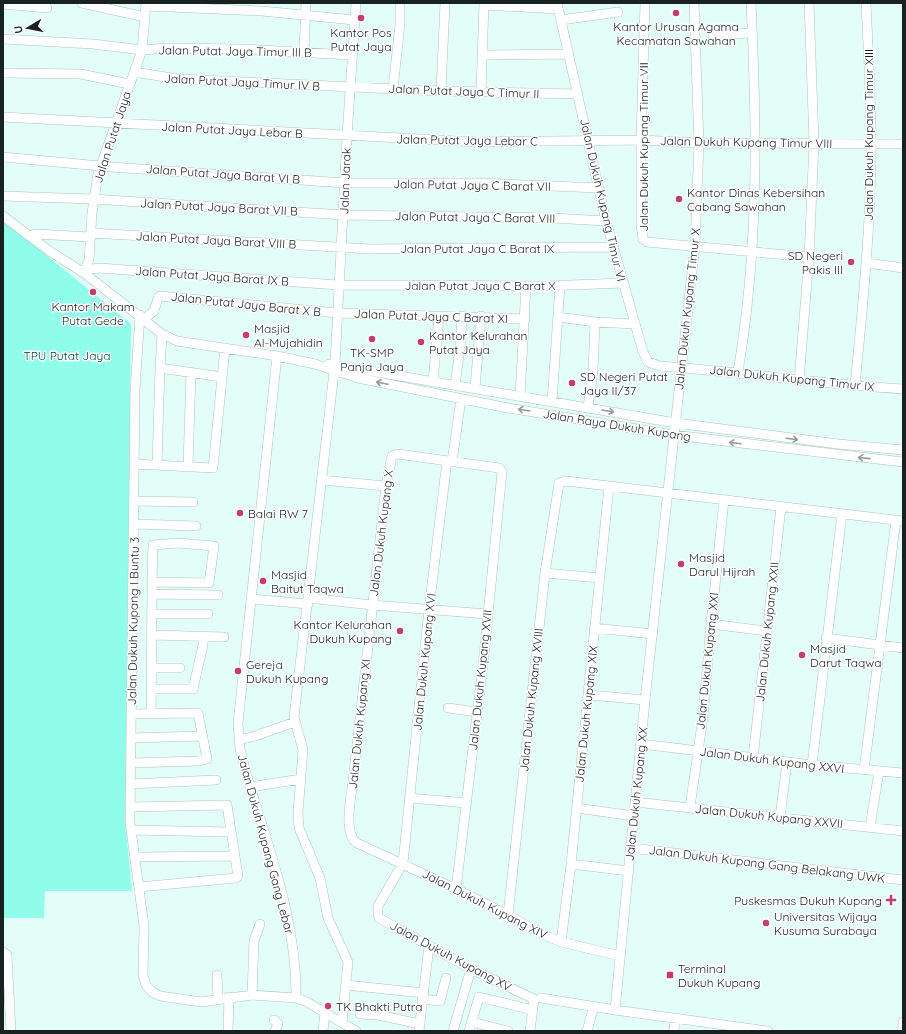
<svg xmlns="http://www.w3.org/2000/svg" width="906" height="1034" font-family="Quicksand,sans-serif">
<rect width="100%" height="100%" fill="#e3fef8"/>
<path fill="#90fdea" d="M3 220 131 324 125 819 132 891H45L44 918H3Z"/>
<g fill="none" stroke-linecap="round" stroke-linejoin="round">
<g stroke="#abc5bf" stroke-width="10">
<path id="minor" d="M82 3 145 17
M557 3 606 221 643 352 648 362 660 366C741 372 822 384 903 389
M645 3 641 140V225L643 239 647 242 809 257
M694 3 699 143 695 245 645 700 615 1010 768 1031
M3 4 47 8
M484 5 558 9
M146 6 262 11 354 20
M561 20 618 12
M713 35 752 33
M3 39 93 44 142 50 167 48 241 49 352 55
M304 53 306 3
M483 55 569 54
M134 72 178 79 441 91 578 94
M3 73 81 74 129 84
M393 89 400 24V3
M441 91 445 3
M481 92 484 3
M3 117 477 142 641 140 699 143 903 144
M3 157 111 167 345 183H478L599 188
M3 196 93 199 344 215 552 218 606 221
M3 216 48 250 84 273 162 334 177 341 277 356 315 364 358 378 508 408 674 435 903 462
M91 233 370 249 613 247
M30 236 35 234 91 237
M867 263 903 268
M85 270 99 268 338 285 545 286 623 283
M84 273 89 260 92 213 98 174 142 50 146 3
M140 315 135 389 130 822 144 926 143 975 146 985 152 992 160 996 201 1002 252 995 296 998 307 1002 356 1031
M558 317 595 322 635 324
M144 319 154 311 158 298 160 296 337 313 525 319
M277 356 238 723 240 749 246 773C268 847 297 920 296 998
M329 364 676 423 838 444 903 450
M160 368 222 377
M738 372C759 248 757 128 751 3
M433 381 439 316
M799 381 809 257 814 143 809 3
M455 385 460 348 462 316
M855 386C861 322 868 259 870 195 873 131 869 67 866 3
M475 388 481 316
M520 396 526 286
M552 402 560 285
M588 407 593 370 595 322
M447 461 429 609 403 863 378 906V915L379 918 471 969 534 999 530 1031
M452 462 461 399
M134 464 213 468 225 348
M157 465 160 368 162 334
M188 466 191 373
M321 480 386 486
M135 501 193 502
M135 524 196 526
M545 573 600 578
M152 594 218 595
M309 598 372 605 487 614
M251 599 308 604
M152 614H208
M711 624 766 631
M594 628 653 634
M152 635 224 637
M826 638 903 648
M152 668H180
M151 689H193L203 645V636
M589 695 645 700
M448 708 477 712
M151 714C152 658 151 601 153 545L178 543 214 546 209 583 153 582
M131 738 202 736
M239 740 255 736 295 722
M642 744 812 765 903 773
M753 758 781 507
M131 763 198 761 207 759 198 713 131 714
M812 765 842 514
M864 770 896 520
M130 784 216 780
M250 787 301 779
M409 798 467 803
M635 802 903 831
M130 807 227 805 238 876 236 878 139 887
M690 807 703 717 711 624 724 500
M577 808 634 816
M780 817 787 762
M870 827 879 771
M131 830 230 832
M631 848 903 880
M135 857 235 856
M571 864 629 871
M456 889 484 656 502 472 499 468 398 454 392 456 386 486 353 781C351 797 343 834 357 843L456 889 508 915 538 932 561 942 620 956
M508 915 545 573 559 483 566 481 609 486 903 521
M561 942 571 864 609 486
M3 952 7 955 11 1031
M217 975 218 999
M346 985 423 993
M252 995 254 941 260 924
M541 998 615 1010
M422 999 440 1001 446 978
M360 1014 378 1015 420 1024
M274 1020 278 1024 275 1031
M342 1022 348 962 328 918 320 878 299 828 298 813 303 750 294 717 335 364 347 136 356 3
M472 1022 508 1031
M228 1031 229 997
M323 1031 325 1012
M419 1031 429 946
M453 1031 471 969
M469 1031 479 997 533 1010
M587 1031 594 1006
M674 1031 675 1018
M902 1031 903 1022"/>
</g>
<use href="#minor" stroke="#fff" stroke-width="9"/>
</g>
<defs><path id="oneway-shaft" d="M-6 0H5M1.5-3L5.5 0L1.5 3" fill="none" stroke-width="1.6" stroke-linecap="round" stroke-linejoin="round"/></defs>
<g stroke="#979c9b">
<use href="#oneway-shaft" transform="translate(382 383) rotate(-168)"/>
<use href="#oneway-shaft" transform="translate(524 410) rotate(-171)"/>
<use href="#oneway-shaft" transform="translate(608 411) rotate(10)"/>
<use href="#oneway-shaft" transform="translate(792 439) rotate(7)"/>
<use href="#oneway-shaft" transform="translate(735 443) rotate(-173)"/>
<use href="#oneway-shaft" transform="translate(864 458) rotate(-174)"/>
</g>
<g fill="#c73b6d" stroke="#fff" stroke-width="1.5">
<circle cx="676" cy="13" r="4"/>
<circle cx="361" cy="18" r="4"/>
<circle cx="679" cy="199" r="4"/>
<circle cx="851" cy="262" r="4"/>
<circle cx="93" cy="292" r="4"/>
<circle cx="246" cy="335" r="4"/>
<circle cx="372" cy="339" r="4"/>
<circle cx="421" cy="342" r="4"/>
<circle cx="572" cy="383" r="4"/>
<circle cx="240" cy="513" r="4"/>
<circle cx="681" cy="564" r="4"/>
<circle cx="263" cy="581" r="4"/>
<circle cx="400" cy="631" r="4"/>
<circle cx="802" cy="655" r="4"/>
<circle cx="238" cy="671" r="4"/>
<path d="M889 894h4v4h4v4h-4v4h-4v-4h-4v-4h4z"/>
<circle cx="766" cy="923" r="4"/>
<rect x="666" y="971" width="8" height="8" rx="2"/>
<circle cx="328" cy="1006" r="4"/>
</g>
<g text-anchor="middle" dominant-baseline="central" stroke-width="3" stroke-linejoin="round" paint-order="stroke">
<g font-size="12" fill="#182220" stroke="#fff" text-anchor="start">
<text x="676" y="26" text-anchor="middle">Kantor Urusan Agama<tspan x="676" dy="14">Kecamatan Sawahan</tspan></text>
<text x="361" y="32" text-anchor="middle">Kantor Pos<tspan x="361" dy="14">Putat Jaya</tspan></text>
<text x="687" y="192">Kantor Dinas Kebersihan<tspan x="687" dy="14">Cabang Sawahan</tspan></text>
<text x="843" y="255" text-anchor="end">SD Negeri<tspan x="843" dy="14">Pakis III</tspan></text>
<text x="93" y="306" text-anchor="middle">Kantor Makam<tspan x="93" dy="14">Putat Gede</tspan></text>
<text x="254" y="328">Masjid<tspan x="254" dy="14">Al-Mujahidin</tspan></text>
<text x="429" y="335">Kantor Kelurahan<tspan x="429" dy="14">Putat Jaya</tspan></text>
<text x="372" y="352" text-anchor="middle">TK-SMP<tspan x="372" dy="14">Panja Jaya</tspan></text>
<text x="580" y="376">SD Negeri Putat<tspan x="580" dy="14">Jaya II/37</tspan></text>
<text x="248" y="513">Balai RW 7</text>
<text x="689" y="557">Masjid<tspan x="689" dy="14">Darul Hijrah</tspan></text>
<text x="271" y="574">Masjid<tspan x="271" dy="14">Baitut Taqwa</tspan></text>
<text x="392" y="624" text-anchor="end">Kantor Kelurahan<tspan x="392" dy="14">Dukuh Kupang</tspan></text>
<text x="810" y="648">Masjid<tspan x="810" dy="14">Darut Taqwa</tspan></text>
<text x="246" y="664">Gereja<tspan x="246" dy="14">Dukuh Kupang</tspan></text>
<text x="882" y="900" text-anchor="end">Puskesmas Dukuh Kupang</text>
<text x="774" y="916">Universitas Wijaya<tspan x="774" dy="14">Kusuma Surabaya</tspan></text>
<text x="678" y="968">Terminal<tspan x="678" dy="14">Dukuh Kupang</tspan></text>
<text x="336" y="1006">TK Bhakti Putra</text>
</g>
<g font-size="12" fill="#182220" stroke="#fff">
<text transform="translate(235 51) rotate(1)">Jalan Putat Jaya Timur III B</text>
<text transform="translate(242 82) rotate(3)">Jalan Putat Jaya Timur IV B</text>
<text transform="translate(464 91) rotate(2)">Jalan Putat Jaya C Timur II</text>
<text transform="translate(232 130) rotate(3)">Jalan Putat Jaya Lebar B</text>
<text transform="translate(868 135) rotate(-90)">Jalan Dukuh Kupang Timur XIII</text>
<text transform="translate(112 137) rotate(-72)">Jalan Putat Jaya</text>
<text transform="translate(467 140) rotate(1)">Jalan Putat Jaya Lebar C</text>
<text transform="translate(746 142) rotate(1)">Jalan Dukuh Kupang Timur VIII</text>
<text transform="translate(643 147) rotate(-90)">Jalan Dukuh Kupang Timur VII</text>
<text transform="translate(223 174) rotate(4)">Jalan Putat Jaya Barat VI B</text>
<text transform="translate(345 181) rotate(-88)">Jalan Jarak</text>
<text transform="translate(472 185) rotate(1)">Jalan Putat Jaya C Barat VII</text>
<text transform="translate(603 200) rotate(77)">Jalan Dukuh Kupang Timur VI</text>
<text transform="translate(219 207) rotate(3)">Jalan Putat Jaya Barat VII B</text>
<text transform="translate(475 217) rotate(1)">Jalan Putat Jaya C Barat VIII</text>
<text transform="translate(216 240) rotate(3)">Jalan Putat Jaya Barat VIII B</text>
<text x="477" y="248">Jalan Putat Jaya C Barat IX</text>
<text transform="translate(212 276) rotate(4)">Jalan Putat Jaya Barat IX B</text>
<text x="480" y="285">Jalan Putat Jaya C Barat X</text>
<text transform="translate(246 304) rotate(6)">Jalan Putat Jaya Barat X B</text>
<text transform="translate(687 309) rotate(-84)">Jalan Dukuh Kupang Timur X</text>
<text transform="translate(431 316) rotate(2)">Jalan Putat Jaya C Barat XI</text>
<text transform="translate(792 378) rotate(6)">Jalan Dukuh Kupang Timur IX</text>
<text transform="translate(617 425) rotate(9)">Jalan Raya Dukuh Kupang</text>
<text transform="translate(381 533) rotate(-83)">Jalan Dukuh Kupang X</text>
<text transform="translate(133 621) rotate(-89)">Jalan Dukuh Kupang I Buntu 3</text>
<text transform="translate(767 632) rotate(-84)">Jalan Dukuh Kupang XXII</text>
<text transform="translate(707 661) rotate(-84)">Jalan Dukuh Kupang XXI</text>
<text transform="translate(424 662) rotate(-84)">Jalan Dukuh Kupang XVI</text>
<text transform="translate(480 680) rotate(-84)">Jalan Dukuh Kupang XVII</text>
<text transform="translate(531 700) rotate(-84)">Jalan Dukuh Kupang XVIII</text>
<text transform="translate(586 714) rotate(-84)">Jalan Dukuh Kupang XIX</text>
<text transform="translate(359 724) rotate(-84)">Jalan Dukuh Kupang XI</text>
<text transform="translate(772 760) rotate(7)">Jalan Dukuh Kupang XXVI</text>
<text transform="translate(636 794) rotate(-84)">Jalan Dukuh Kupang XX</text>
<text transform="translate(769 816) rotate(6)">Jalan Dukuh Kupang XXVII</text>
<text transform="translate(266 844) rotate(75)">Jalan Dukuh Kupang Gang Lebar</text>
<text transform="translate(767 864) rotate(7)">Jalan Dukuh Kupang Gang Belakang UWK</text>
<text transform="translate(485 904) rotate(27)">Jalan Dukuh Kupang XIV</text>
<text transform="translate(451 956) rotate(28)">Jalan Dukuh Kupang XV</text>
</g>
<g font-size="12" fill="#044139" stroke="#fff">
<text x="67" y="355">TPU Putat Jaya</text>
</g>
</g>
<rect width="906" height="1034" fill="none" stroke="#182220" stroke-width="8"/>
<g transform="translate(28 28) rotate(260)" stroke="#ffffff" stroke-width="3" paint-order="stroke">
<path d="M0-3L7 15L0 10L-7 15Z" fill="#182220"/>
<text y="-6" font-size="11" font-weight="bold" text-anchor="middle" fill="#182220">U</text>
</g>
</svg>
